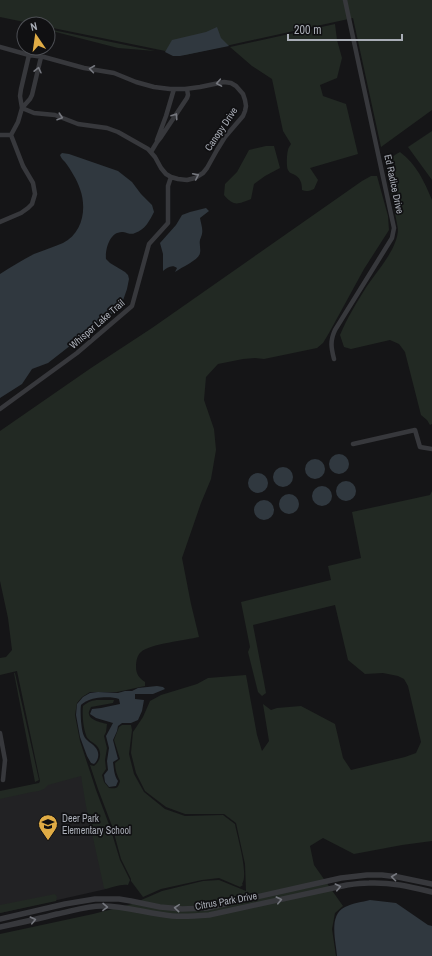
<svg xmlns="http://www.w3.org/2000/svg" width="432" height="956" font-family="'Archivo Narrow',sans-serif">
<rect width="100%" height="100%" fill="#151517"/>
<path fill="#222224" d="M81 774 106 889 0 913V792Z"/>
<path fill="#222923" d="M0 0H432V110L381 147 353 18 185 55 48 27V24H34L0 17Z
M335 24 337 40 342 58 337 78 320 85 323 96 346 104 358 154 310 168 318 180 314 189C310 191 306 192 302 190 302 182 300 177 293 174 290 173 289 172 288 170 286 167 287 153 288 150 288 148 290 146 291 144L283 131 272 79 252 66 230 47Z
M48 29 155 51 118 48 48 30Z
M432 131V180L408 147Z
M266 146H274L280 168 265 176 254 184 251 199C238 204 234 207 224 195L225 184 237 172 249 150Z
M400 152C417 165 424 181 432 200V424L430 425 427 420 421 415 405 352 399 344 390 340 351 349 344 347 340 335C347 318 357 302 367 286 378 270 398 248 398 229L386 166C388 160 394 155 400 152Z
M371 176H377L388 216 389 230 364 269 329 333 323 343 317 348 264 359 255 358 243 359 218 364 206 377 204 400 214 429 216 450 211 479 201 503 182 558 191 604 199 637C187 640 149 644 141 652 137 655 136 662 136 667 136 674 139 678 145 682V686L117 692H90L82 697 77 703 75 715 80 741 96 790 110 827 120 860 130 880 128 885C120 884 114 887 106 889L104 888 86 806 81 776 48 785 44 789 39 791 32 792 0 799V791L39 783 40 781 17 671 0 675V658L6 657 12 650 8 618 0 581V431L91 368 152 328 362 181Z
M432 491V841L402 845 354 854 323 838 310 846 314 865 343 906 335 913 332 929 336 956H0V934L93 914 132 904 162 891 203 881 219 880 246 891 245 864 236 823 224 814H185L166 807 145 791 136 773 131 753 133 732 143 717 150 701 161 695 197 684 208 678 246 675 257 735 262 751 269 741 263 704 271 710 277 708 301 706 335 724 343 758 351 770 405 757 416 753 421 742 408 686 404 679 398 676 383 673 365 674 348 660 335 605 253 625 264 682 266 693 262 696 258 692 248 652 250 647 241 602 331 580 328 566 361 558 352 512 430 495Z
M14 673H15L39 780 35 782Z
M99 700H114L113 703 91 707C91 708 88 712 89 714 89 720 103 723 107 724L106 732 104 736 107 748 105 760 106 769 102 775 104 782 109 788C117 789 118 788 120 781 117 775 115 770 115 763L120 759 114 740 119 727 122 725H131L132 730 129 754 134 774 144 792 165 809 185 816 223 815 235 824C237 836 249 874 242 884L243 885 240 887 219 878 202 880 161 889 143 897 131 881V879L121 859 112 826 98 789 90 765 94 766C101 761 102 752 97 746 93 742 87 740 86 735 83 727 82 713 83 706 88 702 92 700 99 700Z
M55 894 57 897 56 901 0 913V905Z"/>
<path fill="#30383f" d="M217 27 221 38 229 46 180 56H173L165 52 172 40 206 32Z
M62 153 69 154 118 171 132 182 141 194 152 205 154 212C150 220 145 230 135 233 131 235 128 233 123 232 110 231 105 249 106 259L110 263 125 272 128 275 129 279 127 289 120 309 107 317 48 363 32 369 22 384 0 398V274C11 267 22 260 34 254 44 250 54 247 63 243 83 233 87 208 80 189 77 180 71 170 65 162 63 160 61 158 60 155Z
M206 208 209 211 200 218C201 224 204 231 201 237 201 238 200 239 200 240 199 244 201 249 200 253 199 260 182 267 175 272L177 268C172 264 167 268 163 271V254L160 243 176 225 182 215 190 212Z
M329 464a10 10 0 1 1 20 0a10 10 0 1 1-20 0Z
M305 469a10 10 0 1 1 20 0a10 10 0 1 1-20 0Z
M273 477a10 10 0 1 1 20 0a10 10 0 1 1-20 0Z
M248 483a10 10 0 1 1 20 0a10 10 0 1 1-20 0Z
M336 491a10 10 0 1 1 20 0a10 10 0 1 1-20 0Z
M312 496a10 10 0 1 1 20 0a10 10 0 1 1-20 0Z
M279 504a10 10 0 1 1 20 0a10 10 0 1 1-20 0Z
M254 510a10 10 0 1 1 20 0a10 10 0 1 1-20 0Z
M157 686 163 687 165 689 153 694H135V699L144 700 142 711 138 720 131 723H122L118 726 117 731 113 740 118 759 113 762C114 769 114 775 118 781L116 786 109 787 105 782 104 775 108 770 107 761 109 748 106 736 113 723 96 718 90 714 92 709 101 708 120 704 119 699C112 696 93 697 87 701 86 701 82 704 81 705 80 711 81 730 84 736 86 741 92 743 95 747 100 752 99 760 94 764L91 763 87 756 80 737 76 715 77 704 83 697 90 693 98 692 118 693 125 691H132L138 688Z
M370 900 396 903 428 925 432 926V956H337C336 941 328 915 345 907 353 903 362 902 370 900Z"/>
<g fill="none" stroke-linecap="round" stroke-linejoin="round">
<path stroke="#37383c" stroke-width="4.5" d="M0 47 29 55 44 57 84 68 114 73 136 82 154 87 170 89H185L200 87 224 82 231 83 236 86 243 94 245 100 246 106 245 111 243 116 225 137 217 150 207 168 203 173 195 178 187 180 178 179 171 177 166 174 161 168 155 157 148 149 118 132 107 128 78 124 55 115 34 113 22 108
M22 108 20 96 21 89 29 55
M0 135H11
M157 140 166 116 174 89
M151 152 157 142 161 137 187 98 188 95 187 89
M0 222 21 213 28 208 32 204 35 194 33 183 23 166 11 135 18 122 22 108 30 99 32 95 41 57
M334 359C331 347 330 341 335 330L392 238 394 228 345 0
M0 409 77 353 132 306 149 244 168 223V186L171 177
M353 444 415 430 420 447 432 449
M0 733 5 760 3 780"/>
<path stroke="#37383c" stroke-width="5.5" d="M0 919 65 904 95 899H119L131 901 160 907 182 909 207 908 341 878 367 875H382L398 877 432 884
M0 927C19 923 38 919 57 914 72 911 87 906 102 906 126 906 149 914 172 916 184 917 197 916 209 915L347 885C354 884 362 883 369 883 391 882 411 887 432 892"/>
</g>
<defs><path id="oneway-chevron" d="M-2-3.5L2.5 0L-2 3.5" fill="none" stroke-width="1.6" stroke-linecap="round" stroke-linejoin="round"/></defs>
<g stroke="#76787f">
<use href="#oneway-chevron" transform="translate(92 69) rotate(-172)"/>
<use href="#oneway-chevron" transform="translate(38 70) rotate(-77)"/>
<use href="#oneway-chevron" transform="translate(219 83) rotate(170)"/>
<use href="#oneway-chevron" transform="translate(175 116) rotate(-56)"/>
<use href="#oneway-chevron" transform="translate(60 117) rotate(18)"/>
<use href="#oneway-chevron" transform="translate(196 176) rotate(-26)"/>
<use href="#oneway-chevron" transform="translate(394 877) rotate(-173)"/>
<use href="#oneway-chevron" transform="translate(338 887) rotate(-13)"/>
<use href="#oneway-chevron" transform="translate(279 900) rotate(-13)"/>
<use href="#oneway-chevron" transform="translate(105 907) rotate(1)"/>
<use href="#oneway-chevron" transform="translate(177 908) rotate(-175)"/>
<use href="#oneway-chevron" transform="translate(33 920) rotate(-13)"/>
</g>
<defs>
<g id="school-pin" transform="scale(1)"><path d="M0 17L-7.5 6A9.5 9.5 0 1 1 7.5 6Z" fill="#e0ac45" stroke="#101012"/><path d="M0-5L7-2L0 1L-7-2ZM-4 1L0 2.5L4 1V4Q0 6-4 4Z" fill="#111"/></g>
</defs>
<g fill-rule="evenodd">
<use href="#school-pin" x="48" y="824"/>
</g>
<g text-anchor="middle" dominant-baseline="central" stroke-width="3.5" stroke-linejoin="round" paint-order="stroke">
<g font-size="10" fill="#a9adb6" stroke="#101012">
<text transform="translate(221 129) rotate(-56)">Canopy Drive</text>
<text transform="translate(394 184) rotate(78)">Ed Radice Drive</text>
<text transform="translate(97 324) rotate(-41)">Whisper Lake Trail</text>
<text transform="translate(226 901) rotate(-10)">Citrus Park Drive</text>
</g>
<g font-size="10" fill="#a9adb6" stroke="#101012" text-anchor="start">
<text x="62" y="818">Deer Park<tspan x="62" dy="12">Elementary School</tspan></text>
</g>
</g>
<g transform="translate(36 36) rotate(347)"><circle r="19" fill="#101012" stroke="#4d4f54"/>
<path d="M0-3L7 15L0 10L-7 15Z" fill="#e0ac45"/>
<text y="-6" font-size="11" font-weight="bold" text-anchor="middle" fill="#a9adb6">N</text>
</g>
<path d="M288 34v6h114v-6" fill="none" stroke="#a9adb6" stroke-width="2"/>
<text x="294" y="34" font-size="12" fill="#a9adb6" stroke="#101012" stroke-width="3" paint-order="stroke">200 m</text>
</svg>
